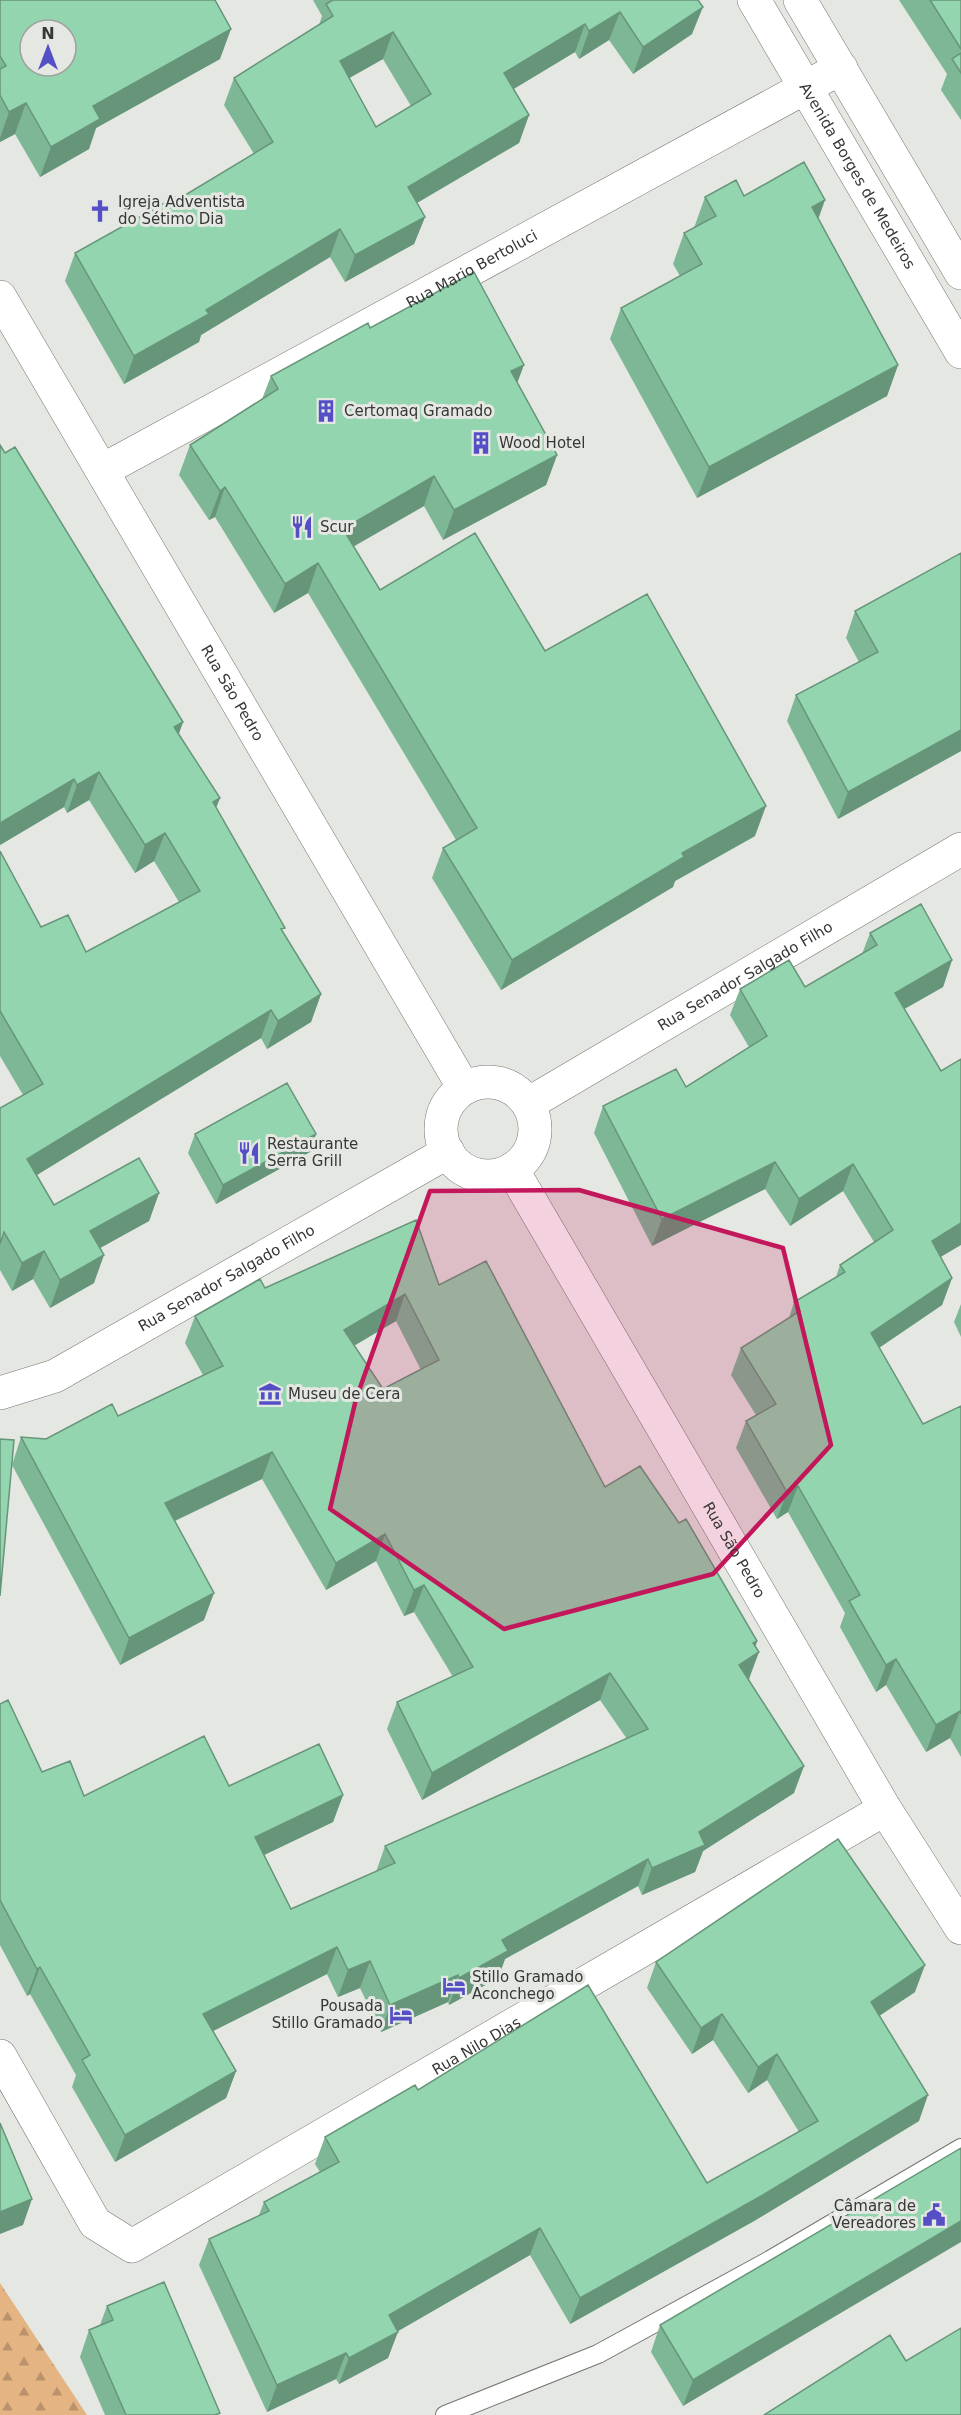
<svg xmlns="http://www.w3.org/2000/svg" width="961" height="2415" font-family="'DejaVu Sans',sans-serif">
<defs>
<pattern id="forest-firs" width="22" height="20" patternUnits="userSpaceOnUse" patternTransform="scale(1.5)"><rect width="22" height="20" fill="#e4b483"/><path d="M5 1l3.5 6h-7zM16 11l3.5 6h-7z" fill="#ba936c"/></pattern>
</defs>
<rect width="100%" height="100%" fill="#e4e7e2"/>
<path fill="url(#forest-firs)" d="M0 2283 87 2415H0Z"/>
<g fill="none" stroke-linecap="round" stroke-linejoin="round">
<g stroke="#757772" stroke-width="20">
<path id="service" d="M445 2415 598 2354 770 2260 961 2148"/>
</g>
<g stroke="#757772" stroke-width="34">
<g id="minor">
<path id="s1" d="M103 470 841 68"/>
<path id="s2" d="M0 2056 95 2223 132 2246 885 1809"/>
</g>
</g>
<g stroke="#757772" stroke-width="34">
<g id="tertiary">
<path id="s3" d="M0 1393 55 1376 448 1152"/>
</g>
</g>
<g stroke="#757772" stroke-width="34">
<g id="secondary">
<path id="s4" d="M754 0 961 352"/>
<path d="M800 0 961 273"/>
<path id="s5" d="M0 297 464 1088"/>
<circle cx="488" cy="1129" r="47"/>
<path id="s6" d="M528 1104 961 849"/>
<path id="s7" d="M512 1169 885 1809 961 1928"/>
</g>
</g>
<use href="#service" stroke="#fff" stroke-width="18"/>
<use href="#minor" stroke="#fff" stroke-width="33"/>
<use href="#tertiary" stroke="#fff" stroke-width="33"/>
<use href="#secondary" stroke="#fff" stroke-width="33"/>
</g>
<path fill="#7eb796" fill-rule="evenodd" d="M0 0 220 59 96 128 89 149 40 177 15 134 0 142Z
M313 0H698L692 34 633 74 609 40 579 59 575 52 513 89 529 115 519 143 417 203 425 217 414 244 345 282 330 257 201 335 199 342 124 384 65 281 75 253 177 200 254 154 224 105 234 78 319 25 322 16ZM383 59 411 106 376 127 349 78Z
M899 0H961V120L941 90 947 74Z
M744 196 818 219 898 365 887 396 697 498 610 339 621 308 680 276 673 264 684 233 694 228 705 197Z
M370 328 517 383 557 455 546 485 443 540 424 506 353 546 380 590 545 651 755 836 675 881 673 887 501 990 432 878 443 848 456 840 308 593 274 613 215 517 209 520 179 475 190 445 262 399 271 376Z
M0 445 183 722 179 733 216 808 283 932 321 994 311 1022 267 1049 261 1038 37 1175 54 1205 159 1193 149 1221 100 1248 94 1283 50 1308 33 1279 12 1291 0 1270V1108L23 1095 0 1056V851L41 927 86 952 179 902 154 861 135 873 89 800 67 813 64 807 0 845Z
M961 553V751L838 819 787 721 796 695 859 662 846 638 855 611Z
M870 933 952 960 943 987 904 1009 940 1257 952 1278 942 1305 879 1348 923 1424 961 1406V1757L950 1738 926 1752 886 1685 876 1692 840 1627 845 1613 788 1512 777 1519 736 1448 746 1421 756 1415 731 1375 741 1348 789 1318 794 1302 836 1277 840 1265 874 1242 843 1191 790 1226 765 1189 652 1246 594 1133 603 1106 686 1087 749 1047 730 1015 740 989 805 987 862 954Z
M195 1134H316L310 1152 216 1204 188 1153Z
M439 1285 605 1487 757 1641 749 1679 794 1793 703 1851 695 1872 642 1895 638 1886 505 1959 498 1978 449 2005 448 2002 381 2032 360 1988 338 1997 327 1974 213 2031 236 2071 226 2098 115 2162 72 2087 76 2075 30 1994 27 1996 0 1945V1704L42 1772 84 1796 229 1786 343 1795 333 1822 264 1855 291 1909 376 1872 385 1846 627 1739 600 1700 422 1800 387 1729 397 1702 453 1677 414 1612 404 1616 376 1561 326 1590 262 1479 175 1521 204 1620 120 1665 12 1465 21 1437 46 1439 118 1416 203 1375 185 1343 195 1316 265 1288ZM396 1321 421 1370 383 1389 354 1346Z
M961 1304V1337L954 1322Z
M656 1962 915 1992 879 2016 919 2121 754 2221 570 2324 530 2255 397 2331 388 2358 339 2384 336 2379 267 2412 199 2265 209 2239 259 2215 264 2202 320 2172 315 2164 325 2137 418 2090 707 2183 799 2132 767 2080 748 2093 713 2040 692 2054 647 1988Z
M961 2148 683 2406 651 2352 660 2325Z
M107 2306 219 2415H105L80 2357 89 2330 100 2325Z"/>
<path fill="#67957a" d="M703 7 692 34 633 74 643 47Z
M620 12 609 40 579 59 589 31Z
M585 24 575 52 494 101 504 73Z
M231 29 220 59 96 128 89 149 40 177 51 147 93 106Z
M393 32 383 59 330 89 340 61Z
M26 103 15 134 0 142V138L9 112Z
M529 115 519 143 398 214 408 187Z
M825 200 814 231 812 207Z
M425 217 414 244 345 282 355 255Z
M340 229 330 257 201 335 199 342 124 384 134 356 206 310Z
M524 365 513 394 511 371Z
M898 365 887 396 697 498 709 467Z
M557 455 546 485 443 540 454 510Z
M434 476 424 506 332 559 343 529Z
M225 487 215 517 209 520 220 491Z
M318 563 308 593 274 613 285 584Z
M183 722 173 750 174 727Z
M961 730V751L838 819 848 792Z
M99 772 89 800 67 813 77 785Z
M74 779 64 807 0 845V823Z
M220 798 209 826 213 802Z
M766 806 755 836 675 881 673 887 501 990 512 960 682 853Z
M165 833 154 861 135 873 145 845Z
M952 960 943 987 885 1020 895 993Z
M321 994 311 1022 267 1049 278 1021Z
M271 1010 261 1038 17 1187 27 1159Z
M316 1134 310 1152 216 1204 223 1185Z
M775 1162 765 1189 652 1246 662 1219Z
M853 1164 843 1191 790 1226 799 1199Z
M159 1193 149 1221 80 1259 90 1231Z
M961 1223V1245L922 1268 932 1241Z
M44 1251 33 1279 12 1291 22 1263Z
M104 1255 94 1283 50 1308 60 1280Z
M952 1278 942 1305 861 1360 871 1333Z
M405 1294 396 1321 334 1357 344 1330Z
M272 1452 262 1479 155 1530 165 1503Z
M798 1486 788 1512 777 1519 787 1492Z
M385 1534 376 1561 326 1590 336 1563Z
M424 1585 414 1612 404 1616 414 1590Z
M214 1593 204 1620 120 1665 129 1638Z
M757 1641 751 1658 759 1652 749 1679 729 1692 739 1665 753 1643Z
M896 1659 886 1685 876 1692 886 1665Z
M610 1673 600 1700 422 1800 432 1773Z
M960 1711 950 1738 926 1752 936 1725Z
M804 1766 794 1793 703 1851 695 1872 642 1895 652 1868 699 1832Z
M343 1795 333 1822 245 1864 255 1837Z
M648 1859 638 1886 505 1959 498 1978 449 2005 459 1978 502 1940Z
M337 1947 327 1974 193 2041 203 2014Z
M370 1961 360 1988 338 1997 348 1970Z
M925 1965 915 1992 861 2028 871 2002Z
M40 1967 30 1994 27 1996 37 1969Z
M458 1975 448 2002 381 2032 390 2005Z
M722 2014 713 2040 692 2054 701 2028Z
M777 2054 767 2080 748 2093 758 2067Z
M236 2071 226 2098 115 2162 125 2135Z
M928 2095 919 2121 754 2221 570 2324 580 2298Z
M32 2199 23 2225 0 2234V2212Z
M961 2221V2242L683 2406 693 2380Z
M540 2228 530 2255 388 2337 398 2332 388 2358 339 2384 349 2358 389 2315Z
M346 2353 336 2379 267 2412 277 2385Z"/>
<path fill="#93d5ae" stroke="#67957a" stroke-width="1.5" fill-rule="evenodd" d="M0 0H215L231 29 93 106 100 119 51 147 26 103 9 112 0 95V69L6 66 0 56ZM30 30H66V66H30Z
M333 0H698L703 7 643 47 620 12 589 31 585 24 504 73 529 115 408 187 425 217 355 255 340 229 206 310 209 314 134 356 75 253 175 197 177 200 273 142 234 78 333 16 326 4ZM393 32 431 94 376 127 340 61Z
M930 0H961V49Z
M961 53V73L952 59Z
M804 162 825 200 812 207 898 365 709 467 621 308 702 264 684 233 716 216 705 197 736 180 744 196Z
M474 272 524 365 511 371 557 455 454 510 434 476 343 529 380 590 475 533 545 651 647 594 766 806 682 853 684 857 512 960 443 848 477 828 318 563 285 584 225 487 220 491 190 445 278 389 271 376 368 323 370 328Z
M0 445 5 453 15 447 183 722 174 727 220 798 213 802 285 928 281 929 321 994 278 1021 271 1010 27 1159 54 1205 139 1158 159 1193 90 1231 104 1255 60 1280 44 1251 22 1263 4 1232 0 1244V1108L43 1084 0 1011V851L41 927 68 915 86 952 200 891 165 833 145 845 99 772 77 785 74 779 0 823Z
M961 553V730L848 792 796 695 878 652 855 611Z
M921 904 952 960 895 993 941 1071 961 1059V1223L932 1241 952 1278 871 1333 923 1424 961 1406V1714L960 1711 936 1725 896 1659 886 1665 849 1601 860 1595 798 1486 787 1492 746 1421 776 1404 741 1348 800 1311 794 1302 845 1272 840 1265 893 1230 853 1164 799 1199 775 1162 662 1219 603 1106 676 1069 686 1087 767 1036 740 989 789 960 805 987 877 945 870 933Z
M287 1083 316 1134 223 1185 195 1134Z
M416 1220 439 1285 486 1261 605 1487 640 1466 679 1523 686 1519 757 1641 753 1643 759 1652 739 1665 804 1766 699 1832 705 1845 652 1868 648 1859 502 1940 508 1951 459 1978 458 1975 390 2005 370 1961 348 1970 337 1947 203 2014 236 2071 125 2135 82 2060 90 2055 40 1967 37 1969 0 1900V1704L8 1700 42 1772 70 1761 84 1796 204 1736 229 1786 319 1744 343 1795 255 1837 291 1909 395 1863 385 1846 648 1729 610 1673 432 1773 397 1702 473 1667 424 1585 414 1590 385 1534 336 1563 272 1452 165 1503 214 1593 129 1638 21 1437 46 1439 112 1404 118 1416 223 1366 195 1316 260 1279 265 1288ZM405 1294 439 1360 383 1389 344 1330Z
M0 1439 14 1440 0 1596Z
M838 1839 925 1965 871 2002 928 2095 763 2195 580 2298 540 2228 389 2315 398 2332 349 2358 346 2353 277 2385 209 2239 269 2211 264 2202 339 2162 325 2137 415 2085 418 2090 588 1985 707 2183 818 2121 777 2054 758 2067 722 2014 701 2028 656 1962Z
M0 2123 32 2199 0 2212Z
M961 2148V2221L693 2380 660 2325Z
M164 2282 220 2413 215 2415H126L89 2330 113 2320 107 2306Z
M961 2328V2415H764L890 2335 906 2361Z"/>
<path fill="#c2185b" fill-opacity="0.2" stroke="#c2185b" stroke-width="4.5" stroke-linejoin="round" d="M579 1190 783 1248 831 1445 713 1574 504 1629 330 1509 356 1399 430 1191Z"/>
<defs>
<g id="church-bare" transform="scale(1.8)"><path d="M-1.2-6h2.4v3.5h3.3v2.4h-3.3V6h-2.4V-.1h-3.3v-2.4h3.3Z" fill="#554fc6" stroke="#e4e7e2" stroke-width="2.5" paint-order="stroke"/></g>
<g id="building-bare" transform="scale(1.8)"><path d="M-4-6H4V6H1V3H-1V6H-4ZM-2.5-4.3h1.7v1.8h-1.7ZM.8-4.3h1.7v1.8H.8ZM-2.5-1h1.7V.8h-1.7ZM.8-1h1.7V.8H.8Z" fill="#554fc6" stroke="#e4e7e2" stroke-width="2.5" paint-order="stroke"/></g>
<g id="restaurant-bare" transform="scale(1.8)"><path d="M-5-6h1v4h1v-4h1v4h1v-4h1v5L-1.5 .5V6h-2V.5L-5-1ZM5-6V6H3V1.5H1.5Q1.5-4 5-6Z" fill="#554fc6" stroke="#e4e7e2" stroke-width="2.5" paint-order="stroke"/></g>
<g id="museum-bare" transform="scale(1.8)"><path d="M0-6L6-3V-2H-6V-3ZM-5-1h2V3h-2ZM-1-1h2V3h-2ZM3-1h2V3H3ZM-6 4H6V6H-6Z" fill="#554fc6" stroke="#e4e7e2" stroke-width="2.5" paint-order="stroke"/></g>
<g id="hotel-bare" transform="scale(1.8)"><path d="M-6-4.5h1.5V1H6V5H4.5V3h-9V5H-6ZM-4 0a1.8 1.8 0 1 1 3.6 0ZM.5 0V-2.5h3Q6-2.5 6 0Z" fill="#554fc6" stroke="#e4e7e2" stroke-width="2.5" paint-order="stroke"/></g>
<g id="civic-bare" transform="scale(1.8)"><path d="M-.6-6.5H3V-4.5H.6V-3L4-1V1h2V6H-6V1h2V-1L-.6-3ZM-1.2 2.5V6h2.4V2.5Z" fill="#554fc6" stroke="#e4e7e2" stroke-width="2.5" paint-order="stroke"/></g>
</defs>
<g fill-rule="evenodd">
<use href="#church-bare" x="100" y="211"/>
<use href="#building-bare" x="326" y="411"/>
<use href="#building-bare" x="481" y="443"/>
<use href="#restaurant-bare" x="302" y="527"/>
<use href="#restaurant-bare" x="249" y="1153"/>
<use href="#museum-bare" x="270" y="1394"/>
<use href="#hotel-bare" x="454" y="1986"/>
<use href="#hotel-bare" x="401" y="2015"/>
<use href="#civic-bare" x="934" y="2215"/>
</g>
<g text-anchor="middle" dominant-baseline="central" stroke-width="6" stroke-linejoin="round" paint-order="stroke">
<g font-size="15" fill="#373836" stroke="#e4e7e2">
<text stroke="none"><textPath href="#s4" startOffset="204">Avenida Borges de Medeiros</textPath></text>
<text stroke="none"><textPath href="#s1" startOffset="420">Rua Mario Bertoluci</textPath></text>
<text stroke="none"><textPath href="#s5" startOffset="459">Rua São Pedro</textPath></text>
<text stroke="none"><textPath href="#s6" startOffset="252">Rua Senador Salgado Filho</textPath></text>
<text stroke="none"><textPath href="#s3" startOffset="255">Rua Senador Salgado Filho</textPath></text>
<text stroke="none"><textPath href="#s7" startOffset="441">Rua São Pedro</textPath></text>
<text stroke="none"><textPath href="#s2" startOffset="634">Rua Nilo Dias</textPath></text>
</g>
<g font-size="15" fill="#373836" stroke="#e4e7e2" text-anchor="start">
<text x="118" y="202">Igreja Adventista<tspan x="118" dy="17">do Sétimo Dia</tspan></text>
<text x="344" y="411">Certomaq Gramado</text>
<text x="499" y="443">Wood Hotel</text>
<text x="320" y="527">Scur</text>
<text x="267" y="1144">Restaurante<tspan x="267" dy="17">Serra Grill</tspan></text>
<text x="288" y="1394">Museu de Cera</text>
<text x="472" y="1977">Stillo Gramado<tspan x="472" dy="17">Aconchego</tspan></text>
<text x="383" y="2006" text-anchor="end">Pousada<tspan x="383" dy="17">Stillo Gramado</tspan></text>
<text x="916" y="2206" text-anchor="end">Câmara de<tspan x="916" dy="17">Vereadores</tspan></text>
</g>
</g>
<g transform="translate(48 48)"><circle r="28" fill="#e4e7e2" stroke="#9fa19d" stroke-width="1.5"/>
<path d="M0-4.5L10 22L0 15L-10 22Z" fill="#554fc6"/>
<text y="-9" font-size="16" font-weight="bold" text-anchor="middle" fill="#373836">N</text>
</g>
</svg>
